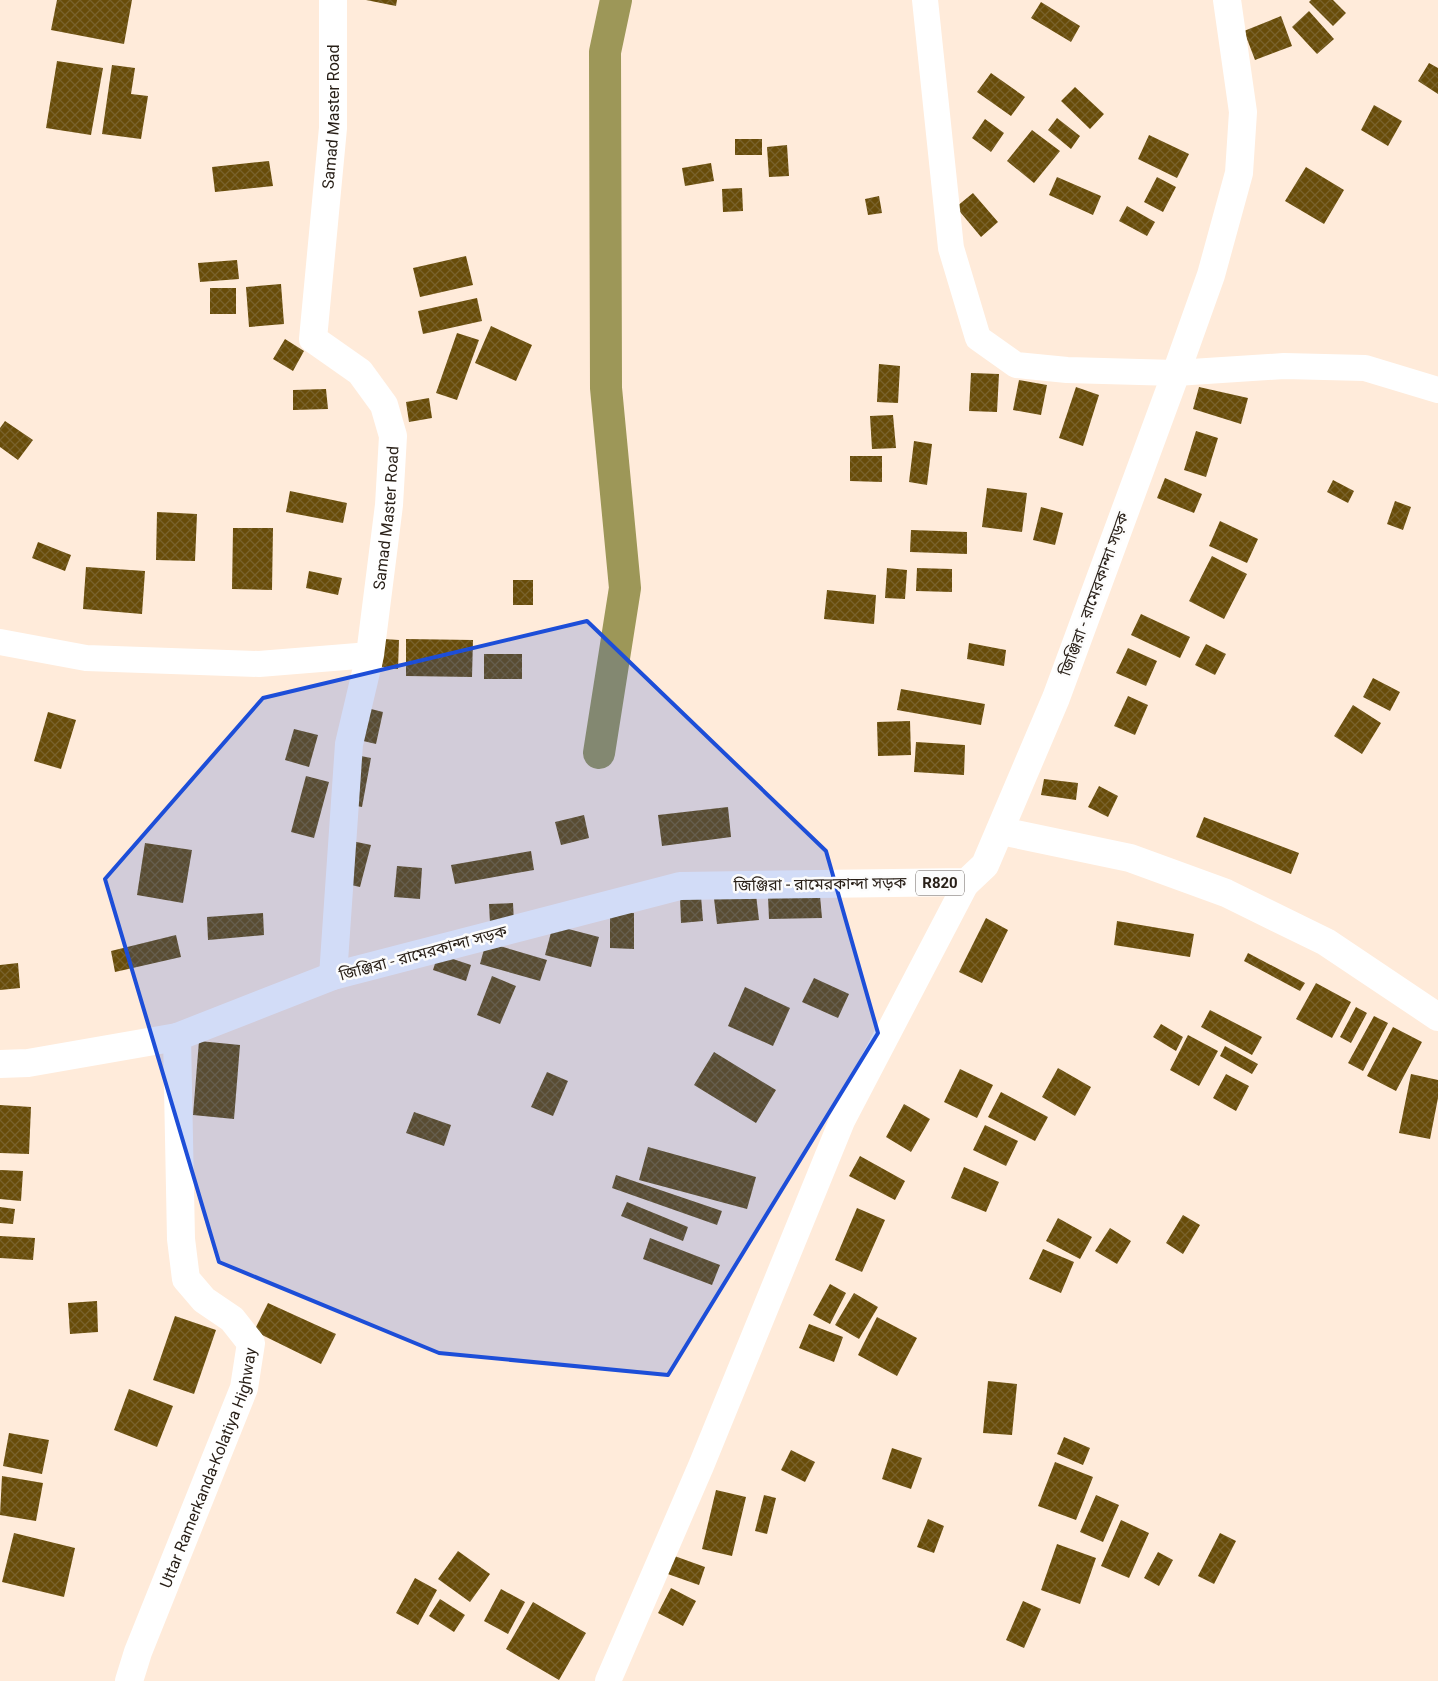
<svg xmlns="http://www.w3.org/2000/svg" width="1438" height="1681" font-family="Roboto,'Noto Sans Bengali',sans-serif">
<defs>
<pattern id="building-cross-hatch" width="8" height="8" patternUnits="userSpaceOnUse" patternTransform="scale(1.25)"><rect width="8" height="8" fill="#684c09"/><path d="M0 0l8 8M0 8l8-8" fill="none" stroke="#79622c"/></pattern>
</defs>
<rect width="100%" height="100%" fill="#ffebda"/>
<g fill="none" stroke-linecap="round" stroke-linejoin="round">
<path stroke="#9d9758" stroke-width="32" d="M599 753 625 588 606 388 605 52 616 0"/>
</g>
<path fill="url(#building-cross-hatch)" d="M57 0H132L124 44 51 30Z
M366 0H397L396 6Z
M1311 0H1333L1346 13 1333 26 1309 2Z
M1041 2 1080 26 1071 42 1031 18Z
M1309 11 1334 39 1317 54 1292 27Z
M1281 16 1292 46 1255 60 1244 31Z
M57 61 103 68 91 135 46 128Z
M1429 63 1438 68V94L1418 81Z
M112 65 135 68 131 94 148 96 141 139 102 134Z
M991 73 1025 97 1011 116 977 92Z
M1075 87 1104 114 1090 129 1061 101Z
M1374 105 1402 121 1388 146 1361 130Z
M1057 118 1080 136 1071 149 1048 130Z
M985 119 1004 133 991 152 972 138Z
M1032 130 1060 151 1034 183 1007 161Z
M1149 135 1189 154 1177 178 1138 159Z
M735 139H762V155H735Z
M787 145 789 176 769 177 767 147Z
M269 161 273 186 215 192 212 167Z
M711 163 714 181 685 186 682 168Z
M1306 167 1344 190 1324 224 1285 201Z
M1057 177 1101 196 1093 215 1049 195Z
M1157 177 1176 187 1163 212 1144 202Z
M742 188 743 211 723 212 722 189Z
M973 193 998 222 981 237 956 207Z
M879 196 882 213 868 215 865 199Z
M1127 206 1155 222 1147 236 1119 221Z
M466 256 473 285 420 297 413 268Z
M237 260 239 279 200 282 198 263Z
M281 284 284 324 249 327 246 287Z
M210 288H236V314H210Z
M477 298 482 321 423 334 418 311Z
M491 326 532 345 516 381 475 363Z
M457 333 479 340 457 400 436 393Z
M285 339 304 351 293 371 273 359Z
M879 364 900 366 898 403 877 402Z
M971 373 999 374 997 412 969 411Z
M1019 380 1047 385 1041 415 1013 410Z
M1076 387 1099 395 1083 446 1059 438Z
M1199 387 1248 398 1241 424 1193 409Z
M326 389 328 409 293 410V390Z
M429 398 432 418 409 422 406 402Z
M893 415 896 448 872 449 870 416Z
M5 421 33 440 18 460 0 447V428Z
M1196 431 1218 438 1206 477 1184 470Z
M914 441 932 444 927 485 909 482Z
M850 456H882V482L850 481Z
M1165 478 1202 494 1194 513 1157 498Z
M1333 480 1354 491 1348 503 1327 492Z
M987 488 1027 493 1022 532 982 527Z
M290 491 347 503 343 523 286 512Z
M1395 501 1411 507 1403 530 1387 524Z
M1041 507 1063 513 1055 545 1033 540Z
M157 512 197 514 195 561 156 560Z
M1220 521 1258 539 1247 563 1209 546Z
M233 528H273L272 590 232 589Z
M911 530 967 532V554L910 552Z
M38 542 71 555 65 571 32 558Z
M1212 556 1247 574 1224 619 1189 601Z
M86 567 145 571 142 614 83 609Z
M887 568 907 570 905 599 885 598Z
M917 568 952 569V592L916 591Z
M309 571 342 578 338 595 306 588Z
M513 580H533V605H513Z
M827 590 876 595 874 624 824 619Z
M1141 614 1190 637 1180 658 1131 635Z
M384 639 399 640 398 669 382 667Z
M406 639 473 640 472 677 406 676Z
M969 643 1006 650 1004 666 967 659Z
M1206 644 1226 654 1215 675 1195 665Z
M1128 648 1157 661 1146 686 1116 673Z
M484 654H522V679H484Z
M1373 678 1400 692 1390 711 1363 697Z
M901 689 985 704 981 725 897 710Z
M1128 696 1148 705 1135 735 1114 726Z
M1353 705 1381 723 1362 754 1334 736Z
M367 708 383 712 376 744 359 740Z
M48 712 76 720 61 769 34 761Z
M910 721 911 755 878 756 877 722Z
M294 729 318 735 309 767 285 760Z
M916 742 965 745 964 775 914 772Z
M356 755 371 758 362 807 346 804Z
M306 776 329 782 314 838 291 832Z
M1044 779 1078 783 1076 800 1041 795Z
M1099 786 1118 796 1108 817 1088 807Z
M728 807 731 837 662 846 658 815Z
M584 815 589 838 561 845 555 822Z
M1204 817 1299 853 1291 874 1196 837Z
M352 841 371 845 360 887 342 883Z
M145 843 192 850 183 903 137 895Z
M531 851 534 870 455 884 451 865Z
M397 866 422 868 420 899 394 897Z
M755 886 759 920 717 924 713 890Z
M701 896 703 921 681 923 680 897Z
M820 896 822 918 769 919 768 897Z
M513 903 514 923H490L489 904Z
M610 912 634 913V949L610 948Z
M263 913 264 935 208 940 207 917Z
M986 918 1008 930 982 983 959 972Z
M1117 921 1194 934 1190 957 1114 945Z
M553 925 599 937 591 967 545 955Z
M176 935 181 957 115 972 111 951Z
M486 942 547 960 540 981 480 964Z
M1248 953 1305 983 1300 991 1244 961Z
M438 954 471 965 466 981 433 970Z
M18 963 20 988 0 990V965Z
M492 976 516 986 500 1024 477 1015Z
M814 978 849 994 838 1018 802 1002Z
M1316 983 1351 1002 1332 1038 1296 1019Z
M745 987 790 1008 773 1046 728 1026Z
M1356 1007 1367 1013 1351 1043 1340 1037Z
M1210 1010 1262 1037 1252 1055 1201 1027Z
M1374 1016 1388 1023 1363 1071 1348 1063Z
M1161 1024 1183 1037 1176 1051 1153 1037Z
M1393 1027 1422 1042 1396 1091 1367 1076Z
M1188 1035 1218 1051 1199 1086 1170 1070Z
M199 1041 240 1045 234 1119 193 1115Z
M1225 1046 1258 1064 1252 1074 1220 1056Z
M714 1052 776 1090 756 1123 694 1085Z
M1058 1068 1091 1087 1075 1116 1042 1097Z
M960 1069 993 1085 977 1118 944 1102Z
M547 1072 568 1081 553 1116 531 1107Z
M1226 1074 1249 1086 1236 1111 1213 1098Z
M1411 1074 1438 1080V1098L1430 1139 1399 1133Z
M1001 1092 1048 1117 1035 1141 988 1117Z
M904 1104 930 1119 911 1152 886 1137Z
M0 1105 31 1107 29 1154 0 1153Z
M414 1112 451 1125 444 1146 406 1133Z
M985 1125 1018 1141 1006 1166 973 1150Z
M648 1147 756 1177 747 1209 639 1180Z
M860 1156 905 1181 895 1200 849 1176Z
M964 1167 999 1182 986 1212 951 1198Z
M0 1170 23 1171 21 1201 0 1199Z
M616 1175 722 1211 717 1225 612 1188Z
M627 1202 688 1227 683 1241 621 1216Z
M0 1207 15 1209 13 1224 0 1223Z
M857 1208 885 1220 862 1272 835 1260Z
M1183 1215 1200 1225 1183 1254 1166 1243Z
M1058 1218 1092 1237 1080 1259 1046 1241Z
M1110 1228 1131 1241 1117 1264 1095 1251Z
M0 1236 35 1238 33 1260 0 1258Z
M650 1238 720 1265 712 1285 643 1259Z
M1043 1249 1074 1262 1061 1293 1029 1279Z
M830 1284 846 1293 830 1324 813 1315Z
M854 1293 878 1307 859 1339 835 1325Z
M97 1301 98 1332 70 1334 68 1303Z
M268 1303 336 1334 321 1364 254 1331Z
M175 1316 216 1330 194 1394 153 1380Z
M877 1317 917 1338 897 1376 858 1355Z
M809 1324 843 1337 834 1362 799 1348Z
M988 1381 1017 1384 1012 1435 983 1433Z
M129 1389 173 1406 157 1447 114 1430Z
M9 1433 49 1440 42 1474 3 1466Z
M1064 1437 1090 1448 1083 1465 1057 1454Z
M892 1448 922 1458 911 1489 882 1479Z
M791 1450 815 1462 805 1482 781 1470Z
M1055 1462 1093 1477 1076 1520 1038 1506Z
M2 1476 43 1483 36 1521 0 1515Z
M716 1490 746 1497 732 1556 702 1549Z
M764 1495 776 1498 767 1534 755 1531Z
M1096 1495 1119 1505 1103 1542 1080 1532Z
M928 1519 944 1526 934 1553 917 1547Z
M1121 1520 1149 1533 1129 1578 1101 1566Z
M14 1533 75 1548 64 1597 2 1582Z
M1220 1533 1236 1541 1214 1584 1198 1576Z
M1057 1544 1096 1558 1080 1604 1041 1590Z
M458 1551 490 1574 470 1602 438 1579Z
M1158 1552 1173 1560 1159 1586 1144 1578Z
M669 1554 705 1567 699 1585 662 1572Z
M415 1578 437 1590 418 1625 396 1613Z
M671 1588 696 1601 683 1626 658 1613Z
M501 1589 525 1602 508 1634 484 1621Z
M440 1599 465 1615 454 1632 429 1616Z
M1023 1601 1041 1609 1024 1648 1006 1640Z
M533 1602 586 1633 559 1680 506 1649Z"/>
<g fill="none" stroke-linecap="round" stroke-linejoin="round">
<path stroke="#fff" stroke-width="26" d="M925 0 951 248 978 338 1016 365 1067 370 1176 373 1284 366 1365 368 1438 390
M0 642 86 658 259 664 370 655
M608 1681 701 1466 842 1121 967 882"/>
<g stroke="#fff" stroke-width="28">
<path d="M1001 831 1130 858 1226 893 1326 942 1438 1017"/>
<path id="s1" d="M333 976 349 744 370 655 389 505 393 436 384 405 360 372 313 339 333 128V0"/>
<path id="s2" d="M129 1681 138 1652 244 1388 251 1343 232 1319 204 1300 186 1279 181 1239 177 1037"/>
</g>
<path stroke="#fff" stroke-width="28" d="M0 1064 28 1063 177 1037 333 976 680 886 967 882 985 865 1056 698 1176 373 1211 275 1239 173 1243 112 1227 0"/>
</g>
<path fill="#1d4ed8" fill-opacity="0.2" stroke="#1d4ed8" stroke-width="4" stroke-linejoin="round" d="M587 621 826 851 878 1033 668 1375 439 1353 219 1262 105 879 263 698Z"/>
<g text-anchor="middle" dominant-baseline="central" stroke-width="5" stroke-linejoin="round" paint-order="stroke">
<rect fill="#fcfcfc" stroke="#68615c" stroke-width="1" x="916" y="870.5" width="48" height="25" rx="4"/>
<g font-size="15" font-weight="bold" fill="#281f17">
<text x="940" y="883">R820</text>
</g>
<g font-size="16" fill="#281f17" stroke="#fcfcfc">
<text stroke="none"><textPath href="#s1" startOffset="898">Samad Master Road</textPath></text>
<text stroke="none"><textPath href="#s1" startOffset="462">Samad Master Road</textPath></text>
<text transform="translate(1094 594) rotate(-70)">জিঞ্জিরা - রামেরকান্দা সড়ক</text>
<text transform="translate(820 884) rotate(-1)">জিঞ্জিরা - রামেরকান্দা সড়ক</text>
<text transform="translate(423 953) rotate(-15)">জিঞ্জিরা - রামেরকান্দা সড়ক</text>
<text stroke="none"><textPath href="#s2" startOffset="228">Uttar Ramerkanda-Kolatiya Highway</textPath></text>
</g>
</g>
</svg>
